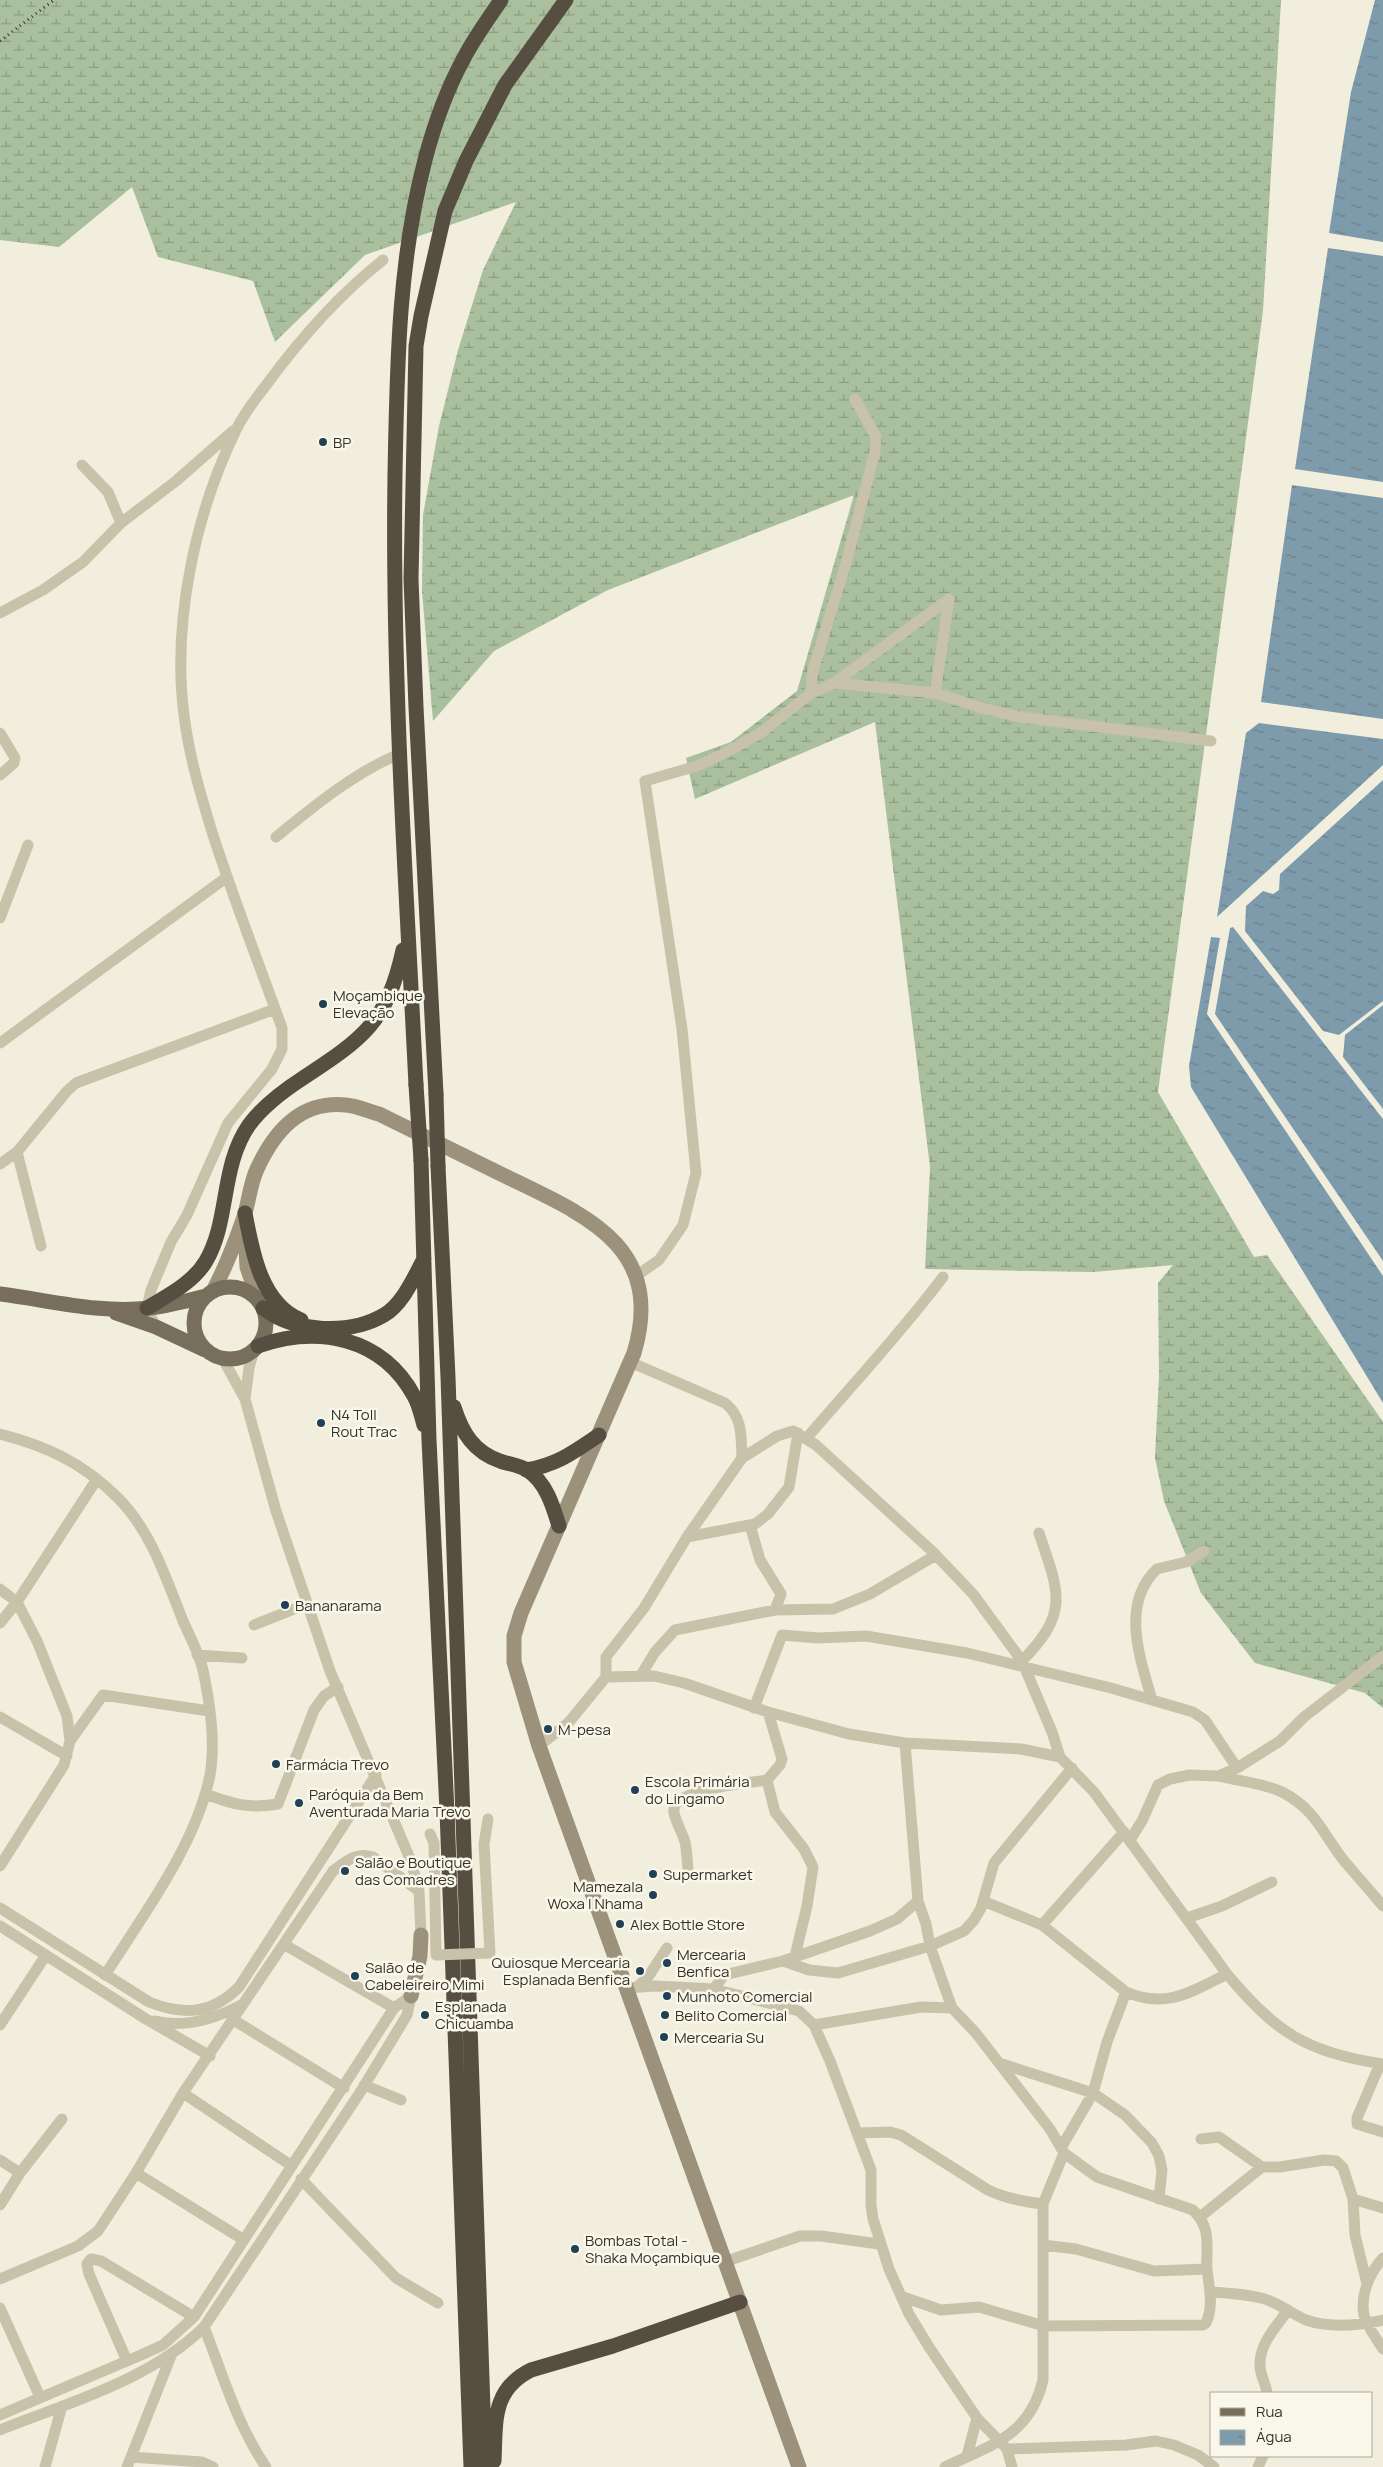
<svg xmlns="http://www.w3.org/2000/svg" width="1383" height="2467" font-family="Manrope,sans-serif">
<defs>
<pattern id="wetland-marsh" width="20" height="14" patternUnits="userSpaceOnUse" patternTransform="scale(1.25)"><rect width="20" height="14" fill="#a9bf9e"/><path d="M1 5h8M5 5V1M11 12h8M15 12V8" fill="none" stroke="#8a9c81"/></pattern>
<pattern id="water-ripples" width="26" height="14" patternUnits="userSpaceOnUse" patternTransform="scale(1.25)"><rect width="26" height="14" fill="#7e9bac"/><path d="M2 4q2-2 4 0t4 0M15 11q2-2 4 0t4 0" fill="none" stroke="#687f8c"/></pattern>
</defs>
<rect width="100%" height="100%" fill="#f1eede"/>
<path fill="url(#wetland-marsh)" d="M0 0H1281L1263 311 1158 1092 1254 1257 1267 1255 1383 1422V1708L1365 1693 1255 1663 1201 1593 1164 1501 1155 1458 1159 1375 1158 1283 1173 1265 1093 1272 925 1269 930 1167 875 722 695 799 686 758 731 742 797 691 854 495 608 590 494 651 433 721 422 591 423 515 439 426 458 350 483 270 516 202 365 255 275 342 253 281 158 257 132 187 59 247 0 240Z"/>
<path fill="url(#water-ripples)" d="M1375 0H1383V242L1329 233 1351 92Z
M1328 248 1383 256V482L1295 469Z
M1292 485 1383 498V719L1261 702Z
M1259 723 1383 739V765L1217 917 1246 733Z
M1383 780V1001L1339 1035 1323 1031 1245 931 1246 906 1263 891 1273 894 1279 890 1280 874Z
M1233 927 1383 1119V1261L1215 1014 1230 928Z
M1211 937 1220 938 1207 1014 1383 1276V1403L1191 1087 1189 1066Z
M1383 1005V1109L1343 1057 1345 1035Z"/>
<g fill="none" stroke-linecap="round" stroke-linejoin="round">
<path stroke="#c8c2aa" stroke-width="11" d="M82 465 108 492 121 523
M0 613 43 590 83 562 121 523 176 481 233 431
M834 683 949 599
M935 693 949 599
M810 694 813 670 847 560 875 451 876 437 855 399
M0 733 15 758 14 763 0 775
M276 837C314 806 354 773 399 754
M0 918 28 845
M0 1043 227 877
M17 1152 41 1246
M0 1164 17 1152 67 1091 76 1083 275 1009
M636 1276 659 1260 683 1225 696 1173 682 1029 645 781 697 766 727 752 762 732 810 694 834 683 935 693 982 708 1020 717 1211 741
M156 1327 147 1308 151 1290 171 1242 187 1215 228 1123 272 1069 282 1049V1028C259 964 234 900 213 835 201 796 189 756 184 715 172 623 195 514 236 430 244 413 256 398 267 384 300 339 339 295 383 260
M223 1359 245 1399 276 1511 330 1671 411 1861 419 1891 421 1935
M630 1362 725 1403C743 1417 741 1437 742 1458
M245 1399 249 1368 254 1350
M0 1434C47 1446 83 1463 118 1498 151 1531 166 1578 183 1621 190 1637 199 1653 203 1670 210 1703 216 1741 210 1775 196 1845 143 1915 105 1975
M806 1439C852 1385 900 1334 943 1277
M750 1525 760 1560 781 1594 775 1610
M687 1537 755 1524 768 1514 789 1487 798 1433
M0 1589 17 1602 37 1641 67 1716 70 1741 64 1765 0 1866
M0 1623 17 1602 97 1479
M254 1625 307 1604
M197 1655 242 1658
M1022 1661C1070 1612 1059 1593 1039 1533
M641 1675 655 1652 675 1630 775 1610 833 1609 870 1594 936 1555
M606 1677 654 1676 684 1683 768 1712 849 1734 905 1743 1021 1749 1060 1757 1094 1792 1227 1974C1275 2032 1307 2053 1383 2064
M1152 1700C1140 1658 1120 1604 1157 1569L1186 1562 1204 1551
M754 1708 782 1635 818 1638 866 1636 967 1653 1111 1688 1193 1712 1205 1720 1237 1768
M0 1717 67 1756
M70 1741 103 1695 209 1711
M905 1743 918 1901 926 1924 930 1946 952 2008
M539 1746 569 1722 606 1677V1657L644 1608 687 1537 742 1458 777 1436 793 1431 816 1445 933 1552 973 1594 1022 1661 1052 1732 1060 1757
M1218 1776C1239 1781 1263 1783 1282 1792 1317 1810 1323 1835 1345 1862 1358 1877 1371 1892 1383 1906
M767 1780 775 1812 804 1849 813 1867 807 1906 795 1956
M205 1794C233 1804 248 1809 278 1804L314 1710 324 1696 338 1687
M1130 1840 1142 1821 1158 1785 1170 1779 1190 1775 1218 1776 1237 1768 1280 1741 1304 1717 1383 1656
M688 1869C687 1860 687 1851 685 1842 682 1832 676 1822 674 1813 669 1788 750 1783 767 1780L780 1765 782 1759 768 1712
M983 1901 1042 1925 1126 1992C1166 2009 1191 1992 1227 1974
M0 1908 149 2002C184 2016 212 2014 239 1987L376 1775
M1187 1918 1222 1906 1272 1882
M1042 1925 1124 1832
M0 1926 146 2019 210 2056
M285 1945 394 2008
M783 1961 809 1970 838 1973 930 1946 964 1931 974 1920 981 1908 994 1863 1072 1768
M637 1987 648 1977 667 1948
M625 1988 656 1986 714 1989 799 2011 814 2025 830 2061 871 2170V2205L873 2219 889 2269 909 2314 929 2347 977 2418 1007 2449 1012 2467
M714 1989 724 1975 783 1961 870 1931 897 1919 918 1901
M232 2019 344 2088
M155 2021C185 2028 215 2019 241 2005
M0 2025 46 1955
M814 2025 921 2007 952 2008 975 2032 1050 2129 1064 2153 1097 2177 1193 2210C1199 2216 1203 2221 1205 2229 1209 2241 1206 2256 1207 2269 1209 2287 1214 2306 1206 2323L1203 2325 1044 2326 979 2307 941 2310 903 2297
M999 2063 1093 2093 1125 2115 1152 2143 1159 2156 1162 2170 1159 2199
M1380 2064 1357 2118V2124L1383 2132
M364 2085 401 2100
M183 2093 292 2166
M858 2133 890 2132 901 2135 988 2190C1005 2198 1024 2202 1043 2204L1064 2153
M1201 2139 1219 2137 1262 2167
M1061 2148 1093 2093 1107 2042 1126 1992
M0 2160 20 2173 0 2205
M20 2173 62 2119
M136 2173 244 2240
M301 2179 396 2278 438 2303
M1353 2199 1355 2235 1367 2284
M1200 2217 1262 2167H1280L1324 2160 1336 2161 1343 2168 1353 2199 1383 2208
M1043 2245 1076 2249 1154 2271 1207 2269
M1383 2258C1370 2272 1360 2295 1364 2315 1367 2327 1377 2339 1383 2349
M91 2259 101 2261 194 2317
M91 2259 87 2264 89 2274 127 2361
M724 2262 800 2236H821L879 2244
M0 2279 78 2246 98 2231 136 2173 183 2093 333 1871C346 1861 356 1852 373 1857L419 1891
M1211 2292C1228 2293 1245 2294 1261 2298 1278 2302 1290 2313 1306 2320 1329 2328 1360 2325 1383 2320
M0 2308 40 2397
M204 2327C223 2375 237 2425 266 2467
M1267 2393C1266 2384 1260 2375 1260 2366 1259 2344 1276 2327 1288 2310
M0 2415 141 2355 163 2345 194 2317 394 2008 411 1996
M0 2430C70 2402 150 2380 204 2327L361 2091 407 2015 411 1996
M1007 2449 1126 2445 1156 2441 1174 2445 1198 2455 1214 2467
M967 2456 977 2418
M131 2457 202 2462 213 2467
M45 2467 62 2406
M127 2467 171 2356
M945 2467C991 2445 1030 2436 1043 2380V2204
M1258 2467 1263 2456"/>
<path stroke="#9c927c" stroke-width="15" d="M245 1232 247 1267 258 1299
M213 1291C226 1267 235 1243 244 1217 249 1201 250 1184 257 1169 274 1132 300 1100 346 1105 357 1106 368 1111 379 1114 421 1135 463 1155 505 1176 585 1215 666 1246 634 1353L521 1613 514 1636V1662L539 1746 799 2467
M411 1996 420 1956 421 1935"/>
<path stroke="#776e5b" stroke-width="15" d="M194 1323a36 36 0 1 1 72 0a36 36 0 1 1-72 0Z
M0 1294C49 1300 100 1314 150 1308 169 1306 187 1301 206 1296
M116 1313 156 1327 205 1350"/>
<path stroke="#564f41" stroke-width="15" d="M416 1085C406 882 392 678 395 474 397 369 398 262 425 160 434 125 448 87 465 56 475 37 489 18 501 0
M436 1094 416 707 411 579 416 346 421 316 445 211 466 161 505 85 566 0
M421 1160 429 1440 447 1811 471 2467
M438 1166 448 1377 485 2467
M245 1213C252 1251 261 1304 301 1320
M147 1308C167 1296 194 1282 206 1261 230 1220 220 1167 249 1125 263 1106 283 1091 303 1078 362 1039 387 1023 403 950
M263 1308C295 1333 350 1335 384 1315 403 1304 414 1277 424 1259
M258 1346C318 1325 382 1337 414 1396 419 1404 421 1415 424 1425
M454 1407C462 1433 474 1452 500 1461 508 1464 519 1465 527 1470 546 1482 553 1506 559 1526
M526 1470C557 1465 574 1452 599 1435
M494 2461C496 2423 491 2390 531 2370L613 2346 740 2302"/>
<path stroke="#363229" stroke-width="3" stroke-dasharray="1 4" stroke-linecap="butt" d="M0 41 54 0"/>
<path stroke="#c8c2aa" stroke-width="11" d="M430 1834 434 1843 436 1955 490 1953 484 1844 488 1819"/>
<path stroke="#564f41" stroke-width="15" d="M416 1085 421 1160
M436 1094 438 1166"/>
</g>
<g fill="#214055" stroke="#f9f7ea" stroke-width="2">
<circle cx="323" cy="442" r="5"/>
<circle cx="323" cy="1004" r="5"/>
<circle cx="321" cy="1423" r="5"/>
<circle cx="285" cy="1605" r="5"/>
<circle cx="548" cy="1729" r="5"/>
<circle cx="276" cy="1764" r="5"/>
<circle cx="635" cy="1790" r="5"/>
<circle cx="299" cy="1803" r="5"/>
<circle cx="345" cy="1871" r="5"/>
<circle cx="653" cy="1874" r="5"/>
<circle cx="653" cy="1895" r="5"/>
<circle cx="620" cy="1924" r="5"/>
<circle cx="667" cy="1963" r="5"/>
<circle cx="640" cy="1971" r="5"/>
<circle cx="355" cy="1976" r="5"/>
<circle cx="667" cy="1996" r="5"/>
<circle cx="425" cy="2015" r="5"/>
<circle cx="665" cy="2015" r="5"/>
<circle cx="664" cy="2037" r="5"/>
<circle cx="575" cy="2249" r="5"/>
</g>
<g text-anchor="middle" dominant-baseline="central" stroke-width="5" stroke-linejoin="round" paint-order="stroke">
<g font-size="15" fill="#363229" stroke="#f9f7ea" text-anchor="start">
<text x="333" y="442">BP</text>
<text x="333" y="995">Moçambique<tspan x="333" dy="17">Elevação</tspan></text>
<text x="331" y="1414">N4 Toll<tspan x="331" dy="17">Rout Trac</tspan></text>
<text x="295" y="1605">Bananarama</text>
<text x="558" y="1729">M-pesa</text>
<text x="286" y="1764">Farmácia Trevo</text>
<text x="645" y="1781">Escola Primária<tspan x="645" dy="17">do Lingamo</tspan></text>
<text x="309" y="1794">Paróquia da Bem<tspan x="309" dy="17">Aventurada Maria Trevo</tspan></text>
<text x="355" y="1862">Salão e Boutique<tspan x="355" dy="17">das Comadres</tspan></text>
<text x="663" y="1874">Supermarket</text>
<text x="643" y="1886" text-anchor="end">Mamezala<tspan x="643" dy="17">Woxa I Nhama</tspan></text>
<text x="630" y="1924">Alex Bottle Store</text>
<text x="677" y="1954">Mercearia<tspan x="677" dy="17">Benfica</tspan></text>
<text x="630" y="1962" text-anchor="end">Quiosque Mercearia<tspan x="630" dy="17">Esplanada Benfica</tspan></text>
<text x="365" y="1967">Salão de<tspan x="365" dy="17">Cabeleireiro Mimi</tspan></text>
<text x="677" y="1996">Munhoto Comercial</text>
<text x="435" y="2006">Esplanada<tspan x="435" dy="17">Chicuamba</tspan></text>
<text x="675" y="2015">Belito Comercial</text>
<text x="674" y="2037">Mercearia Su</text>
<text x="585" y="2240">Bombas Total -<tspan x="585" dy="17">Shaka Moçambique</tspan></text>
</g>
</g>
<rect x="1210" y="2392" width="162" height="65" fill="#f9f7ea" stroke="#aba89d"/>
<rect x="1220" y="2408" width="25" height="8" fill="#776e5b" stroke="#aba89d"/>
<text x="1256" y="2417" font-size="15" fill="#363229">Rua</text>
<rect x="1220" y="2430" width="25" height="15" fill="url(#water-ripples)" stroke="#aba89d"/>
<text x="1256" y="2442" font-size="15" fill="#363229">Água</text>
</svg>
